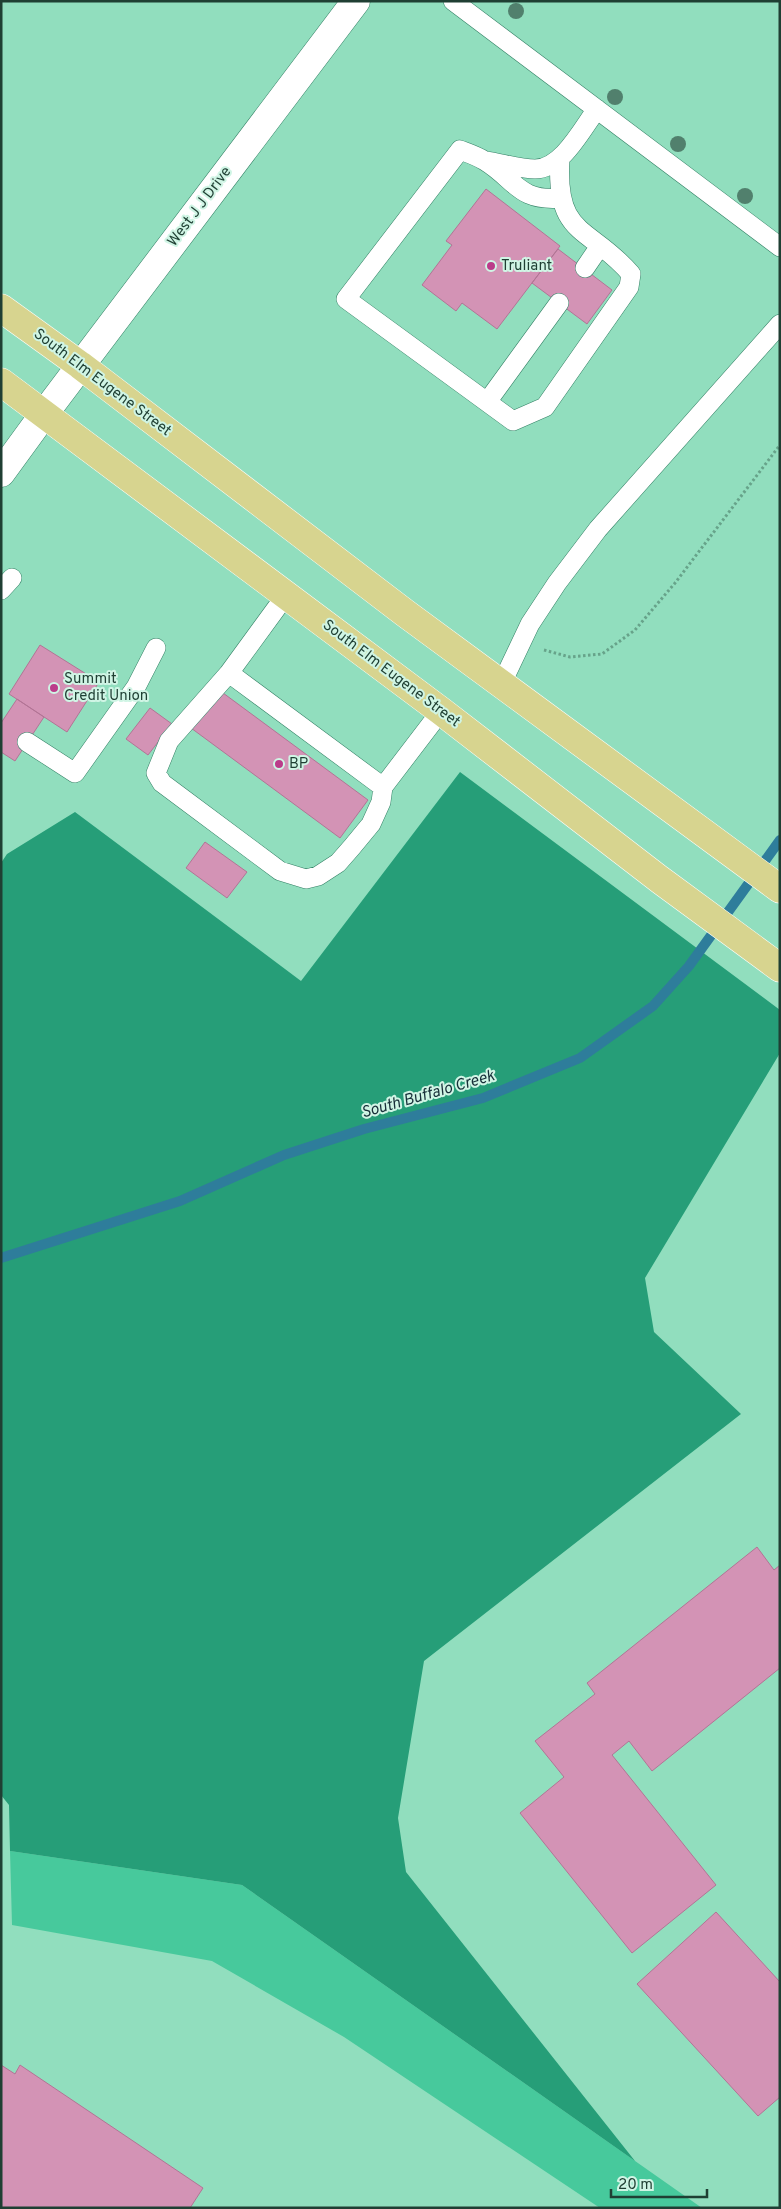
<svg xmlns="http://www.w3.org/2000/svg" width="781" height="2209" font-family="Overpass,sans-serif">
<rect width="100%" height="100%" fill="#91debe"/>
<path fill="#47c99c" d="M10 1851 242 1885 702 2208H600L344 2037 212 1961 12 1925Z"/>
<path fill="#269e78" d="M460 772 780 1010V1053L645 1278 654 1332 741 1414 424 1661 398 1818 406 1872 635 2161 242 1885 10 1851 9 1805 1 1795V863L7 854 75 812 301 981Z"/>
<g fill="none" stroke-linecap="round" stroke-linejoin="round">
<path stroke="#2e7d9b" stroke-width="10" d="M1 1258 180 1201 284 1155 364 1129 483 1098 580 1058 653 1006 689 966 780 840"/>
</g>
<path fill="#d393b5" stroke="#b27495" d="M486 189 560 246 497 329 462 303 456 311 422 285 452 245 446 241Z
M558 249 612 290 587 324 532 283Z
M40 645 99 682 67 732 9 694Z
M219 690 368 800 340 838 191 728Z
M17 699 44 717 15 761 1 752V723Z
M150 708 172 724 148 755 126 739Z
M205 842 247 872 227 898 186 868Z
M757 1547 774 1570 780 1565V1668L652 1771 629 1741 612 1755 716 1885 632 1953 520 1813 564 1777 535 1741 595 1694 587 1683Z
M716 1912 780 1982V2097L758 2116 637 1984Z
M1 2065 15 2074 20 2065 203 2188 190 2208H1Z"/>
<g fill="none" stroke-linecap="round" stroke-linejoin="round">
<g stroke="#338065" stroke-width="20">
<path id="lane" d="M453 1 780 247
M560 159C555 238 590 226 631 274L629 287 545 407 513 421 346 299 460 150C468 153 477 156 485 161 516 180 518 202 562 198
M485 161C501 163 519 169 535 169 562 169 582 129 597 109
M585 268 600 246
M487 402 559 303
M1 590 12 578
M286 595 229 673 383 787 441 711
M229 673 169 741 156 773 162 783 280 871 306 879 318 876 338 863 352 847 371 824 381 802 383 787
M501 685 530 624 557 583 598 529 780 324
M27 742 75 773 136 687 156 648"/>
</g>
<g stroke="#338065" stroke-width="29">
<path id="street" d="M1 473 44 414"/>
</g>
<g stroke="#338065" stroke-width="29">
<path id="secondary" d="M44 414 356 1"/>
</g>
<g stroke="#fff" stroke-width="29">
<path id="primary" d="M1 308 80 365 405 613 780 889
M1 382 441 711 659 879 780 968"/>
</g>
<path stroke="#67a38a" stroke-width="3" stroke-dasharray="2.5 2.5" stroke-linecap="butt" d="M544 650 570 657 602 654 635 630 675 583 780 445"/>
<use href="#lane" stroke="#fff" stroke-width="19"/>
<use href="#street" stroke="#fff" stroke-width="28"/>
<use href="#secondary" stroke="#fff" stroke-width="28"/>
<use href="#primary" stroke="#d7d48f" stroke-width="28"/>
</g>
<g fill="#51806d">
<circle cx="516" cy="11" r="8"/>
<circle cx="615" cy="97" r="8"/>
<circle cx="678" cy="144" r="8"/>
<circle cx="745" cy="196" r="8"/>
</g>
<g fill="#bb3c8a" stroke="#d0f5e5" stroke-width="2">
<circle cx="491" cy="266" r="5"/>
<circle cx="54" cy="688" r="5"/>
<circle cx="279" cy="764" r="5"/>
</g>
<g text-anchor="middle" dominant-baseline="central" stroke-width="4" stroke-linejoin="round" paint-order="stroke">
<g font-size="15" fill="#1f3f33" stroke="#d0f5e5">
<text transform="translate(200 207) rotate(-53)">West J J Drive</text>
<text transform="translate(102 383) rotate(37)">South Elm Eugene Street</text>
<text transform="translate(391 674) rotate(37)">South Elm Eugene Street</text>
</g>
<g font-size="15" fill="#1f3f33" stroke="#d0f5e5" text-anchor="start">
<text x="501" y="266">Truliant</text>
<text x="64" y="679">Summit<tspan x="64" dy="17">Credit Union</tspan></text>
<text x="289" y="764">BP</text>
</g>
<g font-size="16" font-style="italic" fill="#172f39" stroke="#d0f5e5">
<text transform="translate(428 1095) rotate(-16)">South Buffalo Creek</text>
</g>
</g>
<rect width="781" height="2209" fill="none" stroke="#1f3f33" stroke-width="5"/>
<path d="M611 2189v8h96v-8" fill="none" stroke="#1f3f33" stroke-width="2.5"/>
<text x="618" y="2189" font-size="15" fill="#1f3f33" stroke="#d0f5e5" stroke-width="4" paint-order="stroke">20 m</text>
</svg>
